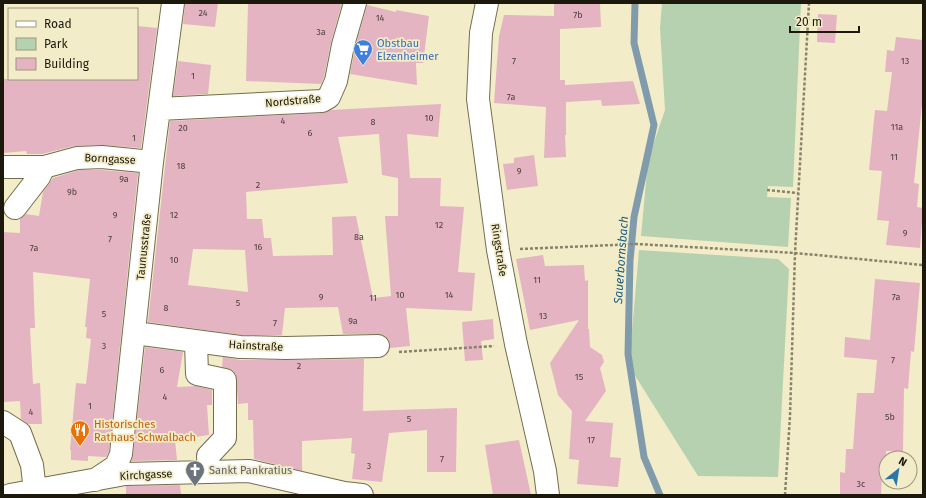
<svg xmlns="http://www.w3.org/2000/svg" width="926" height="498" font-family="'Fira Sans',sans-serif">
<rect width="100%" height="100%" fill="#f3ecc8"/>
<path fill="#b6d1b0" d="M662 3H801L793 187 768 186 767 197 791 198 788 247 641 236 648 160 665 110 660 28Z
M639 250 778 259 789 269 778 477 698 476 629 366Z"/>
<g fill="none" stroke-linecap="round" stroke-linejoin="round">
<path stroke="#809cac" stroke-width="7" d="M635 3 634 43 654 125 634 217 630 261 628 354 644 457 660 495"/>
</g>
<path fill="#e4b4c2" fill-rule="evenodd" d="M185 3H218L215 27 183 24Z
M248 3H342L331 42 324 77 321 84 246 81Z
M554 3H600L601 27 560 29V80H565V85L633 81 640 104 602 106 601 100 566 102V135H565L566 157 544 158 546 107 494 103 499 36 504 15 554 16Z
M367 5 396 12V10L429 16 423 63H416L417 85 350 74 355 48Z
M818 14 837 15 835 43 817 42Z
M137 26 157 28 141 148 102 145 74 146 42 154H27L26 151 3 153V79H137Z
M896 37 923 40V104H922L914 183 919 184 917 207 923 208 920 248 886 245 889 221 877 220 882 171 869 170 875 110 887 111 892 72H885L887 50 894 51Z
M178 61 211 65 208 94 173 96Z
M441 104 438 137 407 134 410 178H441L440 206 464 207 458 272 475 273 472 311 406 308 410 346 390 348 389 340 384 335 378 334H343L338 307 285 308 282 335H241L148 322 170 121 323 113 331 110ZM379 134 382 175 398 178V216H385L391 296 373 298 356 216 332 217 333 255 273 256 271 238H264L262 219H247L246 192 348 183 338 137ZM193 249 245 250 248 292 188 285Z
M534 155 538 186 507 190 503 164 514 163V158Z
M79 170H102L138 173 109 451 106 457 88 456V461L71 460V450H70L76 383 86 384 91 339 86 338 87 327H85L90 279 33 272 35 328H30L33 384 40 383 42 424H28L21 419 20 401 3 402V232L20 233V219L26 214 39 216 43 192 53 178Z
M543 255 545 266 584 265 585 281 588 280V329H589L590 347 602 355 604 362 600 368 606 391 585 421 613 423 610 457 621 458 618 487 577 484 579 460 569 459 572 411 558 395 550 363 579 320 530 330 516 259Z
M875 279 920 283 914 352 911 351 908 389 904 388 903 451H886V473H882L881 495H840V472L845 473 846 449H853L857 393H874L877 360 844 357 845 337 870 340Z
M493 319 494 339 481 341 483 360 465 361 462 322Z
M145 347 183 352 177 387 196 386 212 390V405H207L209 435 175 440 177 460 131 461 133 455Z
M223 357 240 360H286L364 359 363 411 457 408 456 472H427V430L389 433 382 482 352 479 355 454 351 453 352 438 302 441V471L254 459 253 420H248V403L238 404 236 375 232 370 222 367Z
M519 440 531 495H493L485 445Z
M180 485 181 495H126V486Z"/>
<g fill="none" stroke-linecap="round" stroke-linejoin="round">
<g stroke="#746d4d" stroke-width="24">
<path id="minor" d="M487 3 481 33 478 99 498 250 516 344 545 471 548 495
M159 109 322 101 329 97 336 81 343 45 355 3
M3 167H44L77 158 102 157 152 162
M15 208 39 177 44 167
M135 333 240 347 286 348 378 346
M196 342 197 374 225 380V438L208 456 209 472
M3 422 20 433 32 465 35 491
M95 480 116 466 121 454 152 162 173 3
M10 495 125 474 249 471 344 493 362 495"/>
</g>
<path stroke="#87826a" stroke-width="2.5" stroke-dasharray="3 2" stroke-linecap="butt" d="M767 190 798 193
M520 249 637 244 795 253 923 265
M399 352 494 346
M785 495 790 416 795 253 809 3"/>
<use href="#minor" stroke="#fff" stroke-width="22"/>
</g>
<defs>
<g id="supermarket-pin" transform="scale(1)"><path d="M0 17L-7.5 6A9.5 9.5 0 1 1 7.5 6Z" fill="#3f7fe0" stroke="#f3ecc8"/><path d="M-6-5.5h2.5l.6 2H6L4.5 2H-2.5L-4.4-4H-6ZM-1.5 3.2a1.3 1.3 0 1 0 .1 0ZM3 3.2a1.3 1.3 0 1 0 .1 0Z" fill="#fff"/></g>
<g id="restaurant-pin" transform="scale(1)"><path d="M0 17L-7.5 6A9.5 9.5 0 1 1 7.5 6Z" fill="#e8710a" stroke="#f3ecc8"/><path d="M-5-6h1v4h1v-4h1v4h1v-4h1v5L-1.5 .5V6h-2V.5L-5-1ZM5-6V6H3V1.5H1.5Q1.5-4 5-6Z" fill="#fff"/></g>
<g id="church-pin" transform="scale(1)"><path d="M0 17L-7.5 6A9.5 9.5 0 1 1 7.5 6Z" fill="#6b7280" stroke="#f3ecc8"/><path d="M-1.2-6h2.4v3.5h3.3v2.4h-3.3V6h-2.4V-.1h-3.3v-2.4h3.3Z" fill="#fff"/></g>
</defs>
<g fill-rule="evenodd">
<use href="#supermarket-pin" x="363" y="49"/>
<use href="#restaurant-pin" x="80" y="430"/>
<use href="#church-pin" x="195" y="470"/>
</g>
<g text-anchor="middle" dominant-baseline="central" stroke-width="3.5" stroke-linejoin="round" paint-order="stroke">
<g font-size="9" fill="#4e403a">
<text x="203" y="13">24</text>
<text x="578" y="15">7b</text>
<text x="380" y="18">14</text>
<text x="321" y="32">3a</text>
<text x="514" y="61">7</text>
<text x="905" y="61">13</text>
<text x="193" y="76">1</text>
<text x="511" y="97">7a</text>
<text x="429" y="118">10</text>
<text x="283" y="121">4</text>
<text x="373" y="122">8</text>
<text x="897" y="127">11a</text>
<text x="183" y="128">20</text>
<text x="310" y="133">6</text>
<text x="134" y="138">1</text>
<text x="894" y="157">11</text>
<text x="181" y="166">18</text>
<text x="519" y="171">9</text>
<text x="124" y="179">9a</text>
<text x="258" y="185">2</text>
<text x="72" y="192">9b</text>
<text x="115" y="215">9</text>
<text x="174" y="215">12</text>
<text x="439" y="225">12</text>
<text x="905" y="233">9</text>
<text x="359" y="237">8a</text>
<text x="110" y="239">7</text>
<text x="258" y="247">16</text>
<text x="34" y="248">7a</text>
<text x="174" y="260">10</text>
<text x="537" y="280">11</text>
<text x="400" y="295">10</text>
<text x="449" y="295">14</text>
<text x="321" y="297">9</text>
<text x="896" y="297">7a</text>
<text x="373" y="298">11</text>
<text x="238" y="303">5</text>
<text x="166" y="308">8</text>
<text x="104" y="314">5</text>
<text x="543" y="316">13</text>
<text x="353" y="321">9a</text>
<text x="275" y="323">7</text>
<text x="104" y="346">3</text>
<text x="893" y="360">7</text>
<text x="299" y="366">2</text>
<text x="162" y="370">6</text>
<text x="579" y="377">15</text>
<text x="165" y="397">4</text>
<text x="90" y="406">1</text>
<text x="31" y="412">4</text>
<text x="890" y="417">5b</text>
<text x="409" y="419">5</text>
<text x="591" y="440">17</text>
<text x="442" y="459">7</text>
<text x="369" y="466">3</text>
<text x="861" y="484">3c</text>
</g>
<g font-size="11" fill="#366cbe" stroke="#f3ecc8" text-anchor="start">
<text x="377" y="43">Obstbau<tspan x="377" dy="13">Elzenheimer</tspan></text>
</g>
<g font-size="11" fill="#1c190c" stroke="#f3ecc8">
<text transform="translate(293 101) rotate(-5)">Nordstraße</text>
<text transform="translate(110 159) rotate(3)">Borngasse</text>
<text transform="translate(144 247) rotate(-84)">Taunusstraße</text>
<text transform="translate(499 250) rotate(81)">Ringstraße</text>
<text transform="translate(256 346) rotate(3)">Hainstraße</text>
<text transform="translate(146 475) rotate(-3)">Kirchgasse</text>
</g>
<g font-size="11" fill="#c56008" stroke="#f3ecc8" text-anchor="start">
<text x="94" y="424">Historisches<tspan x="94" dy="13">Rathaus Schwalbach</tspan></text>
</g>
<g font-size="11" fill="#5b616d" stroke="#f3ecc8" text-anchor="start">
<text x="209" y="470">Sankt Pankratius</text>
</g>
<g font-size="12" font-style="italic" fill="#15587d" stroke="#f3ecc8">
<text transform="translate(621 260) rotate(-86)">Sauerbornsbach</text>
</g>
</g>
<rect width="926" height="498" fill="none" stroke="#1c190c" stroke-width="8"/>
<rect x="8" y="8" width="130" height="72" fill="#f3ecc8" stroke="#9d987d"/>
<rect x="16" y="21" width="20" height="6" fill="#ffffff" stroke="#9d987d"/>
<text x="44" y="28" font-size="12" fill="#1c190c">Road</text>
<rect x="16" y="38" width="20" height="12" fill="#b6d1b0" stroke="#9d987d"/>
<text x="44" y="48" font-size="12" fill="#1c190c">Park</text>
<rect x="16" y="58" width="20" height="12" fill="#e4b4c2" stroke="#9d987d"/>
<text x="44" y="68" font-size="12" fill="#1c190c">Building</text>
<g transform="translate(898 470) rotate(30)"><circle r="19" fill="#f3ecc8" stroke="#9d987d"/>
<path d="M0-3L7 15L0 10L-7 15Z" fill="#2a76a9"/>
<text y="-6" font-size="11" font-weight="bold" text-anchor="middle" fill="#1c190c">N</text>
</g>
<path d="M790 26v6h69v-6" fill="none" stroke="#1c190c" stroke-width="2"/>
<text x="796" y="26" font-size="12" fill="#1c190c" stroke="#f3ecc8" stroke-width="3" paint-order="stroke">20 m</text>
</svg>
